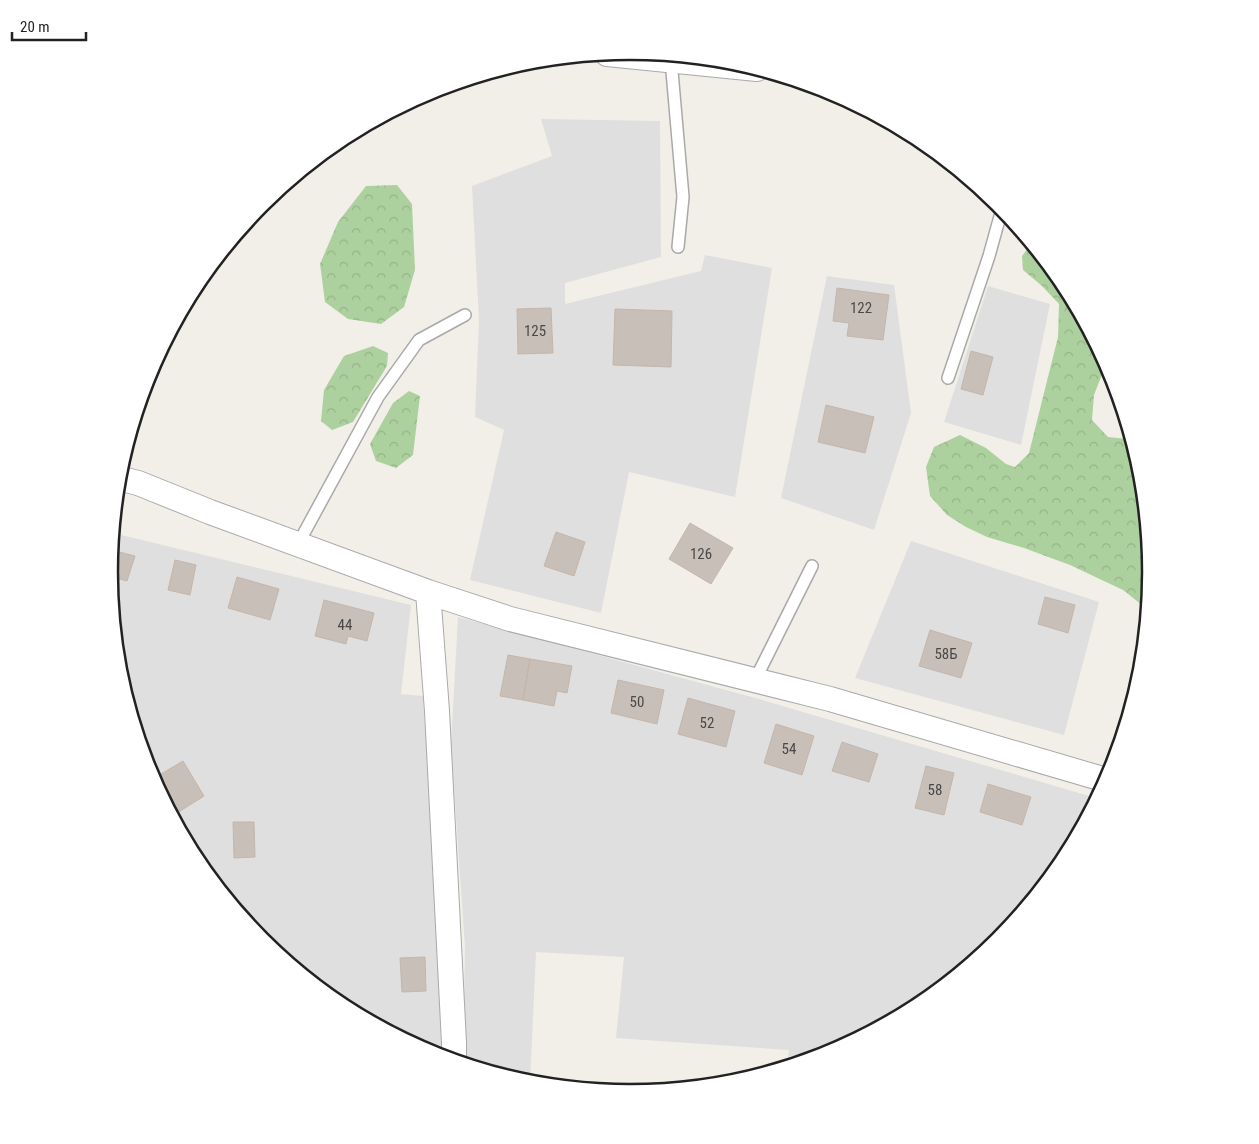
<svg xmlns="http://www.w3.org/2000/svg" width="1259" height="1144" font-family="'Roboto Condensed',sans-serif">
<defs>
<pattern id="forest-crowns" width="20" height="18" patternUnits="userSpaceOnUse" patternTransform="scale(1.25)"><rect width="20" height="18" fill="#add19e"/><path d="M2 6a3 3 0 1 1 6 0M12 15a3 3 0 1 1 6 0" fill="none" stroke="#95b388"/></pattern>
</defs>
<rect width="100%" height="100%" fill="#f2efe9"/>
<path fill="#e0dfdf" d="M541 119 660 121 661 257 565 283V304L701 271 705 255 772 268 735 497 629 472 601 613 470 580 504 430 475 417 479 320 472 186 552 156Z
M827 276 894 285 911 413 874 530 781 498Z
M988 286 1050 304 1021 445 944 422Z
M113 533 411 605 401 694 423 696 446 1058 430 1053 340 1005 261 940 196 861 148 771 119 673 109 572Z
M911 541 1099 602 1064 735 855 678Z
M458 617 759 699 1096 798 1062 862 998 940 919 1005 829 1053 787 1066 789 1050 616 1038 624 957 536 952 530 1083H528L463 1063 465 947 451 744Z"/>
<path fill="url(#forest-crowns)" d="M397 185 412 204 415 270 404 307 381 324 348 319 325 302 320 264 338 222 366 186Z
M1031 244 1063 283 1106 364 1094 395 1092 420 1108 437 1128 439 1130 438 1140 471 1150 572 1147 609 1123 590 1070 565 1024 548 987 537 966 527 947 515 930 496 926 467 934 447 960 435 986 448 1006 464 1015 467 1029 453 1058 337 1059 304 1042 286 1023 270 1022 256Z
M373 346 388 353 387 366 353 422 332 430 321 421 324 390 344 356Z
M409 391 420 396 413 455 396 468 376 461 370 444 393 403Z"/>
<path fill="#c7bfb8" stroke="#c4b6ab" d="M837 288 889 295 883 340 847 336 849 323 833 321Z
M551 308 553 353 518 354 517 309Z
M615 309 672 311 671 367 613 365Z
M971 351 993 357 983 395 961 389Z
M826 405 874 417 865 453 818 442Z
M690 523 733 548 711 584 669 559Z
M556 532 585 542 574 576 544 566Z
M111 550 135 556 127 581 109 576Z
M175 560 196 565 190 595 168 590Z
M237 577 279 589 270 620 228 608Z
M1045 597 1075 605 1068 633 1038 624Z
M324 600 374 613 367 641 348 636 346 644 315 636Z
M930 630 972 643 961 678 919 666Z
M508 655 530 659 523 700 500 696Z
M530 659 572 666 567 693 557 691 554 706 523 700Z
M618 680 664 690 657 724 611 713Z
M688 698 735 711 726 747 678 734Z
M776 724 814 736 802 775 764 763Z
M842 742 878 754 869 782 832 771Z
M183 761 204 796 177 813 156 777Z
M926 766 954 773 944 815 915 808Z
M988 784 1031 797 1022 825 980 812Z
M233 822H254L255 857 234 858Z
M425 957 426 991 402 992 400 958Z"/>
<g fill="none" stroke-linecap="round" stroke-linejoin="round">
<g stroke="#a9a9a9" stroke-width="14">
<path id="service" d="M671 60 683 197 678 247
M948 378 989 256 1002 209
M298 544 378 397 419 340 465 315
M755 680 812 566"/>
</g>
<g stroke="#a9a9a9" stroke-width="26">
<path id="minor" d="M607 54 757 69
M118 478 138 483 210 512 428 592 510 619 830 699 1106 780
M428 592 437 711 454 1043V1060"/>
</g>
<use href="#service" stroke="#fff" stroke-width="11"/>
<use href="#minor" stroke="#fff" stroke-width="24"/>
</g>
<g text-anchor="middle" dominant-baseline="central" stroke-width="4" stroke-linejoin="round" paint-order="stroke">
<g font-size="15" fill="#4b4948">
<text x="861" y="308">122</text>
<text x="535" y="331">125</text>
<text x="701" y="554">126</text>
<text x="345" y="625">44</text>
<text x="946" y="654">58Б</text>
<text x="637" y="702">50</text>
<text x="707" y="723">52</text>
<text x="789" y="749">54</text>
<text x="935" y="790">58</text>
</g>
</g>
<path d="M0 0H1259V1144H0ZM118 572a512 512 0 1 1 1024 0a512 512 0 1 1-1024 0Z" fill="#fff" fill-rule="evenodd"/>
<path fill="none" stroke="#222" stroke-width="2.5" d="M118 572a512 512 0 1 1 1024 0a512 512 0 1 1-1024 0Z"/>
<path d="M12 32v8h74v-8" fill="none" stroke="#222222" stroke-width="2.5"/>
<text x="20" y="32" font-size="15" fill="#222222" stroke="#ffffff" stroke-width="4" paint-order="stroke">20 m</text>
</svg>
